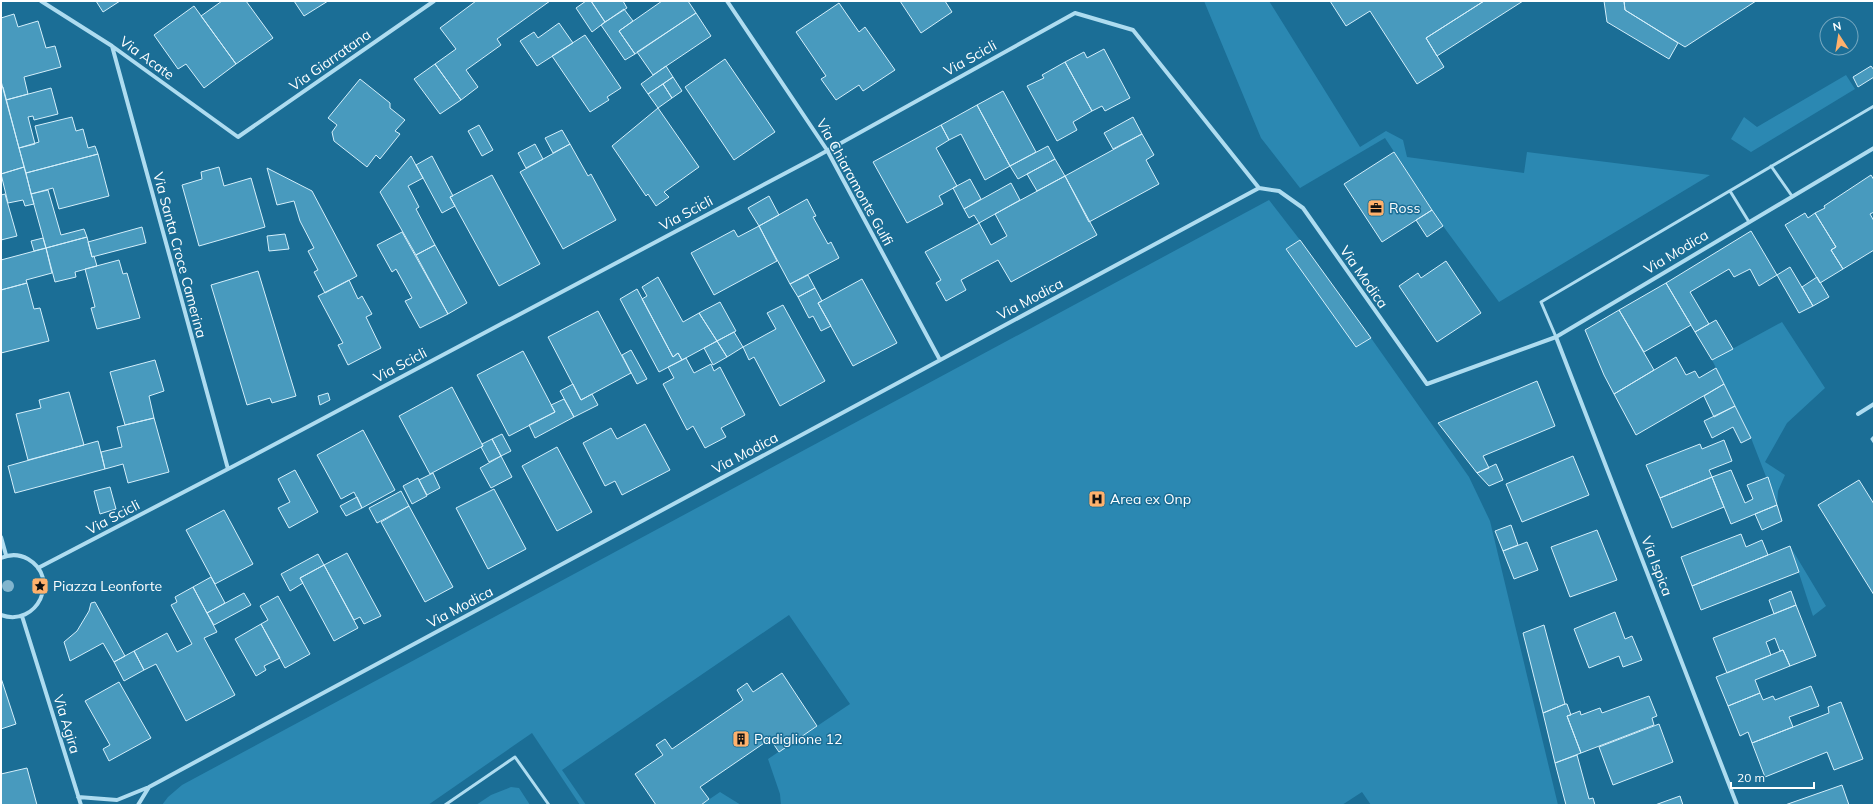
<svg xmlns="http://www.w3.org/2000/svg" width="1875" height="806" font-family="Mulish,sans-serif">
<rect width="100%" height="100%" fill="#1b6e96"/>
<path fill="#2b88b2" d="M1204 1H1269L1360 147 1386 131 1403 140 1407 157 1524 173 1527 152 1710 175 1499 302 1443 226 1385 138 1300 188 1261 138Z
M1846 75 1855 89 1751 152 1731 139 1744 117 1757 127Z
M1269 200 1300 240 1286 249 1356 346 1371 338 1469 477 1490 521 1558 805H1371L1362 792 1342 805H781L780 794 768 759 850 704 789 615 562 770 586 805H580L532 733 428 805H162L168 797 182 785Z
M1782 322 1825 388 1787 423 1765 462 1785 475 1778 491 1777 505 1751 438 1712 360Z
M1790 546 1826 606 1813 616Z
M511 787 519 788 530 805H476L491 795Z
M720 792 741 805H701Z"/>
<path fill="#489abe" stroke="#d4effb" d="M96 1H120L103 12Z
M222 1H246L273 38 236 64 201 16Z
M294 1H328L304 16Z
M476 1H550L497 39 501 45 466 70 478 87 461 100 435 64 456 49 440 28Z
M586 1H591L605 22 592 32 576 8Z
M591 1H623L627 8 605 22Z
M662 1H688L696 13 635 54 619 31Z
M900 1H945L952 12 921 33Z
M1330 1H1484L1426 38 1444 67 1417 84 1370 11 1346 26Z
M1484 1H1523L1437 56 1426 38Z
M1604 1H1624L1625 10 1678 43 1669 59 1607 22Z
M1624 1H1756L1685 47 1625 10Z
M839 3 859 32 865 27 895 70 863 91 859 85 836 100 821 79 826 76 796 32Z
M194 6 236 64 204 88 186 64 178 69 154 35Z
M624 9 633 21 619 31 635 54 625 60 601 25Z
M696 13 711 36 653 75 637 52Z
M14 14 18 27 38 21 46 48 55 46 61 67 24 77 28 94 6 100 1 81V18Z
M559 23 573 43 537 66 520 41 534 32 538 38Z
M585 35 621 88 607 97 609 100 590 112 552 56Z
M1104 49 1130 98 1105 111 1102 106 1092 111 1065 62 1084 52 1087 58Z
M725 59 775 132 734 160 685 87Z
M1065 62 1092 111 1073 122 1077 130 1057 141 1027 86 1044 78 1042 75Z
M435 64 461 100 440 114 414 79Z
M666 66 673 77 648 94 641 84Z
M1871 66 1874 70V77L1858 87 1853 77Z
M673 77 682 91 672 98 663 84Z
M360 79 390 103V108L405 120 395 131 400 134 380 159 376 155 367 167 334 141 332 132 337 125 328 118Z
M663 84 672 98 658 108 648 94Z
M1 87H3L24 167 1 174Z
M51 88 58 114 34 120 33 116 28 117 35 144 19 148 6 100Z
M1003 91 1036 152 1010 166 977 105Z
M977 105 1010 166 985 180 961 134 949 140 941 125Z
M658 108 699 167 664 192 669 197 656 206 648 194 646 196 612 146Z
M72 117 76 131 83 129 88 148 95 146 98 154 26 173 19 148 39 142 35 126Z
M1133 117 1142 134 1113 149 1104 133Z
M479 125 493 150 482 156 468 131Z
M941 125 949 140 936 148 957 186 939 196 943 204 907 223 873 162Z
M562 130 570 144 553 153 545 138Z
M1142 134 1154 155 1146 160 1159 184 1089 222 1065 176Z
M535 144 543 159 526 168 518 153Z
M570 144 588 176 591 174 616 220 563 249 520 172Z
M1048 146 1055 159 1018 179 1010 166Z
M1394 152 1432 210 1382 242 1344 184Z
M98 154 109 196 59 209 53 188 31 194 26 173Z
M411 156 423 178 408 186 419 207 416 209 435 245 416 255 380 192Z
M432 156 453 196 450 197 455 206 442 213 416 165Z
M1055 159 1065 176 1037 191 1027 174Z
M24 167 34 204 25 206 23 200 8 203 1 174Z
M219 167 224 186 251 178 265 227 199 246 182 185 202 179 201 172Z
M267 168 312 191 357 276 325 293 314 272 318 270 308 251 314 248 300 221 294 201 277 205Z
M492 175 540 264 499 286 450 197Z
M1871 175 1874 180V212L1870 214 1874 221V250L1843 269 1831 250 1836 247 1815 213 1825 208 1824 206Z
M1065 176 1097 235 1011 282 998 260 961 280 966 290 946 301 936 283 941 280 925 252 979 223 991 245 1007 236 995 214Z
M970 179 981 199 964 209 953 188Z
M1011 183 1020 200 979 223 974 215 969 218 964 209Z
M48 190 61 235 84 229 87 237 46 248 31 194Z
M5 194 17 236 1 240V195Z
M769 196 779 215 759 226 748 208Z
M807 199 816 216 813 217 828 244 831 242 839 258 790 284 759 226Z
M1432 210 1443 226 1427 237 1416 220Z
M1805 213 1808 218 1815 213 1836 247 1831 250 1843 269 1820 283 1785 225Z
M759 226 777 261 714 295 691 253 734 230 738 237Z
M142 227 146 243 92 257 88 242Z
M1751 231 1777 275 1759 286 1750 269 1734 277 1729 269 1690 292 1709 324 1695 332 1666 283Z
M402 232 448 314 420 328 405 301 412 298 396 269 392 272 377 245Z
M285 234 289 249 269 251 267 236Z
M87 237 92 257 94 256 97 266 75 272 76 277 55 282 46 248Z
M43 238 46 248 34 251 31 241Z
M1300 240 1371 338 1356 347 1286 249Z
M435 245 467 303 448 314 416 255Z
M46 248 52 273 26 280 27 283 1 290V260Z
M119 260 123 274 127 273 140 318 97 329 91 308 95 307 85 269Z
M1446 261 1481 313 1437 342 1399 286 1418 273 1421 278Z
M1790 267 1813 306 1799 313 1777 275Z
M258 271 296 396 272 403 270 398 247 405 211 285Z
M808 275 815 288 798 297 790 284Z
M658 277 683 322 699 313 717 341 682 360 678 353 673 357 642 299 647 296 642 287Z
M1817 277 1829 297 1813 306 1802 287Z
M862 279 897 343 853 366 818 303Z
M349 280 358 299 362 296 372 314 366 317 381 348 348 365 338 345 343 343 318 296Z
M27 283 34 309 40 308 49 341 1 353V290Z
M1666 283 1691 325 1644 352 1619 310Z
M815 288 822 301 818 303 831 326 821 331 813 316 809 318 798 297Z
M637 289 673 357 678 353 682 360 659 372 620 299Z
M720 302 736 331 717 341 699 313Z
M783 305 825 381 780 406 754 357 749 360 743 347 776 329 767 313Z
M1619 310 1654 370 1614 394 1604 375 1585 330Z
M598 311 631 373 581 400 548 337Z
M1716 320 1733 349 1712 360 1695 332Z
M734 332 743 347 727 357 717 341Z
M717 341 727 357 713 365 704 348Z
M631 350 647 379 637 384 622 355Z
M523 351 555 412 509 436 477 375Z
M1676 357 1686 375 1695 371 1699 378 1716 368 1724 384 1636 435 1614 394Z
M686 358 694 373 711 364 714 371 720 367 745 415 721 428 726 437 705 448 693 426 687 430 663 384 674 378 668 367Z
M155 360 164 391 149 396 154 418 125 425 110 372Z
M1537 381 1555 426 1483 456 1489 468 1477 473 1438 423Z
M573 384 581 400 592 394 598 405 574 417 560 391Z
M1724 384 1735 406 1714 417 1704 396Z
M452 387 483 446 430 474 399 416Z
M69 392 84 445 28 460 16 414 41 408 39 400Z
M328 393 330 400 320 405 318 396Z
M564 399 574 417 535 438 529 425 555 412 551 405Z
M1735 406 1751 438 1741 443 1733 427 1712 438 1704 421Z
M154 418 169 472 128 483 123 464 105 469 101 452 122 447 117 427Z
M645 424 670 470 622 495 615 481 605 486 583 443 611 428 617 439Z
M363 430 395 490 362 508 354 492 341 499 317 455Z
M502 434 511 451 501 456 492 439Z
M492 439 501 456 489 462 481 447 483 446 482 444Z
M1724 440 1732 461 1709 470 1712 477 1660 498 1646 465 1700 444 1702 449Z
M98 441 105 469 15 493 8 466Z
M557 447 592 512 557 531 522 466Z
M501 456 512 477 491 488 480 468Z
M1573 456 1589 495 1522 522 1506 484Z
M1496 464 1503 480 1489 486 1477 473Z
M295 470 318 512 289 528 278 508 290 502 278 479Z
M1731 470 1745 503 1753 499 1747 485 1768 477 1777 505 1731 524 1712 477Z
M433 473 440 488 427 495 419 480Z
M1712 477 1724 507 1672 528 1660 498Z
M418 478 427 496 412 504 403 486Z
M1859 480 1874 504V595L1818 505Z
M110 487 116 509 100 514 94 491Z
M494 489 526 549 488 569 456 508Z
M401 491 409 506 377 523 369 508Z
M357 497 362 508 346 516 340 506Z
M1777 505 1782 521 1762 530 1755 514Z
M409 506 453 587 425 602 381 522Z
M224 510 253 564 215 584 186 530Z
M1511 525 1518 545 1503 551 1495 531Z
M1597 530 1617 580 1570 597 1551 547Z
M1741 534 1746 547 1762 540 1768 555 1692 586 1681 557Z
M1527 542 1538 570 1514 579 1503 551Z
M1790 546 1799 572 1701 610 1692 586Z
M347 553 381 616 364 624 360 617 354 620 324 565Z
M318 554 324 565 300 578 303 583 290 591 281 574Z
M324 565 358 628 334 641 300 578Z
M211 577 225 603 207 613 193 587Z
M193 587 217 632 204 638 235 695 186 721 156 664 144 670 134 651 167 633 177 652 192 644 171 605 177 602 175 597Z
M1791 591 1796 605 1774 614 1769 600Z
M244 593 251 605 214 625 207 613Z
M278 596 310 654 285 668 261 624 268 620 260 606Z
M95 602 125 656 114 662 103 643 70 661 64 642 77 631 89 611 91 603Z
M1796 605 1816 656 1790 666 1783 650 1780 651 1775 638 1766 642 1771 655 1727 673 1713 638Z
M1615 612 1625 639 1632 636 1642 660 1623 667 1619 656 1589 668 1574 629Z
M261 624 280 658 264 666 266 670 256 676 235 639Z
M1544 625 1565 704 1543 713 1523 633Z
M1783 650 1790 666 1755 680 1760 693 1728 706 1716 677Z
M134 651 144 670 124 681 114 662Z
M782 673 817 726 779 752 770 739 700 787 709 799 701 805H656L635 774 663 755 656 745 665 739 672 749 743 700 737 690 747 683 753 692Z
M1 678 16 724 1 729Z
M119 682 151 738 109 761 103 749 110 745 85 701Z
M1811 686 1819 706 1789 717 1793 727 1752 743 1748 732 1740 736 1728 706 1760 693 1763 700 1773 696 1775 700Z
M1649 696 1657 716 1652 718 1654 725 1581 753 1567 716 1580 711 1581 715 1600 708 1602 713Z
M1841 702 1863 759 1834 770 1827 752 1765 777 1752 743 1829 713 1828 707Z
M1565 704H1567L1571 715 1567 716 1581 753 1555 763 1543 713Z
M1659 724 1673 762 1613 785 1599 747Z
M1577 755 1589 799 1593 798 1595 805H1566L1555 763Z
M27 768 37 805H1V774Z
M1842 785 1849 805H1785Z
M1680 796 1683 805H1655Z"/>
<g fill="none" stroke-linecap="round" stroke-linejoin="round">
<path stroke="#aedcf0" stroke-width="3" d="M1771 166 1792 196
M1730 191 1749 222
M1556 337 1541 302 1874 106
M1874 437 1872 439 1874 442
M445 805 515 757 549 805"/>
<path stroke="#aedcf0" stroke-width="4" d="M41 1 112 46 238 137 434 1
M727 1 827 150 940 360
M112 46 228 469
M1556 337 1737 805
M1858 414 1874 404
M1 537 6 555
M1 558C10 554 19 554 28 559 61 578 37 628 1 615
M38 568 228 469 814 158 1075 13 1133 30 1259 188
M22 616 81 805
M78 797 117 800 149 787
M138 805 149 787 1259 188 1279 191 1303 208 1427 384 1556 337 1874 148"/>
</g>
<circle fill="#81b5ce" cx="8" cy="586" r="6"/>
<defs>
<g id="office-square" transform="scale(0.9)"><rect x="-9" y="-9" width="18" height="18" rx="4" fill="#ffb16c" stroke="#1b6e96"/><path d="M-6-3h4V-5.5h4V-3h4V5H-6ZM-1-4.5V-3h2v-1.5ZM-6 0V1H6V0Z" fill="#111"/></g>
<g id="hospital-square" transform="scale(0.9)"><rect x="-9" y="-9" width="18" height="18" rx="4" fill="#ffb16c" stroke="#1b6e96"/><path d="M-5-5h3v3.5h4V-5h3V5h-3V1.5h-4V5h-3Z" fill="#111"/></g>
<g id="sight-square" transform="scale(0.9)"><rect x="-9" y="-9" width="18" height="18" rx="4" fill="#ffb16c" stroke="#1b6e96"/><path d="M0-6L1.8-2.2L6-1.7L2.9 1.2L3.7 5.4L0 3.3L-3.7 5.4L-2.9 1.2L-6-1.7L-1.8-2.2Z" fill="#111"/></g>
<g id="building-square" transform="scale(0.9)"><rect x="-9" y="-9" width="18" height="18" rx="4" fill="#ffb16c" stroke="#1b6e96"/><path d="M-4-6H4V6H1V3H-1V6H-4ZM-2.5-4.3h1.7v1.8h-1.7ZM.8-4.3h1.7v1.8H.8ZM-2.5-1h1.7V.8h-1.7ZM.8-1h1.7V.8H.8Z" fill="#111"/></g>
</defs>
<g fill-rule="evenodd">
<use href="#office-square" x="1376" y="208"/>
<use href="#hospital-square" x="1097" y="499"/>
<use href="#sight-square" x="40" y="586"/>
<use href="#building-square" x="741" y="739"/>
</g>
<g text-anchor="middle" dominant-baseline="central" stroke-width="3" stroke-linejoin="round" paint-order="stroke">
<g font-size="14" fill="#fff" stroke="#1b6e96">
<text transform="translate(147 58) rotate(36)">Via Acate</text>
<text transform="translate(970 58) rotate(-29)">Via Scicli</text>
<text transform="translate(330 60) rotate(-35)">Via Giarratana</text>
<text transform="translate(855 182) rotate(61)">Via Chiaramonte Gulfi</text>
<text transform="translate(686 213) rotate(-28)">Via Scicli</text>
<text transform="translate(1676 252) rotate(-31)">Via Modica</text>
<text transform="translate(180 255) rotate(75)">Via Santa Croce Camerina</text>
<text transform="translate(1364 277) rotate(55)">Via Modica</text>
<text transform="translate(1030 299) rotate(-28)">Via Modica</text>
<text transform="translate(400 365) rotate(-28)">Via Scicli</text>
<text transform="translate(745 453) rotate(-28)">Via Modica</text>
<text transform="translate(113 517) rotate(-28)">Via Scicli</text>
<text transform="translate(1657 566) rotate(69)">Via Ispica</text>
<text transform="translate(460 607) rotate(-28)">Via Modica</text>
<text transform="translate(67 724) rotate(73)">Via Agira</text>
</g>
<g font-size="14" fill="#fff" stroke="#1b6e96" text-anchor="start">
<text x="1389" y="208">Ross</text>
<text x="1110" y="499">Area ex Onp</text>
<text x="53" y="586">Piazza Leonforte</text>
<text x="754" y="739">Padiglione 12</text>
</g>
</g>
<rect width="1875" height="806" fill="none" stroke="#ffffff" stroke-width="4"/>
<g transform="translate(1839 36) rotate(348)"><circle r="19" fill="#1b6e96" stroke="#76a8c0"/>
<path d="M0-3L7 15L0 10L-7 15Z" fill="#ffb16c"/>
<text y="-6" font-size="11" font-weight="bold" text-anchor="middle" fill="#ffffff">N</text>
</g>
<path d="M1731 782v6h83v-6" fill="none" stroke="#ffffff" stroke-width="2"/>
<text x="1737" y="782" font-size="12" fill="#ffffff" stroke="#1b6e96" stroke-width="3" paint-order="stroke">20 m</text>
</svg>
